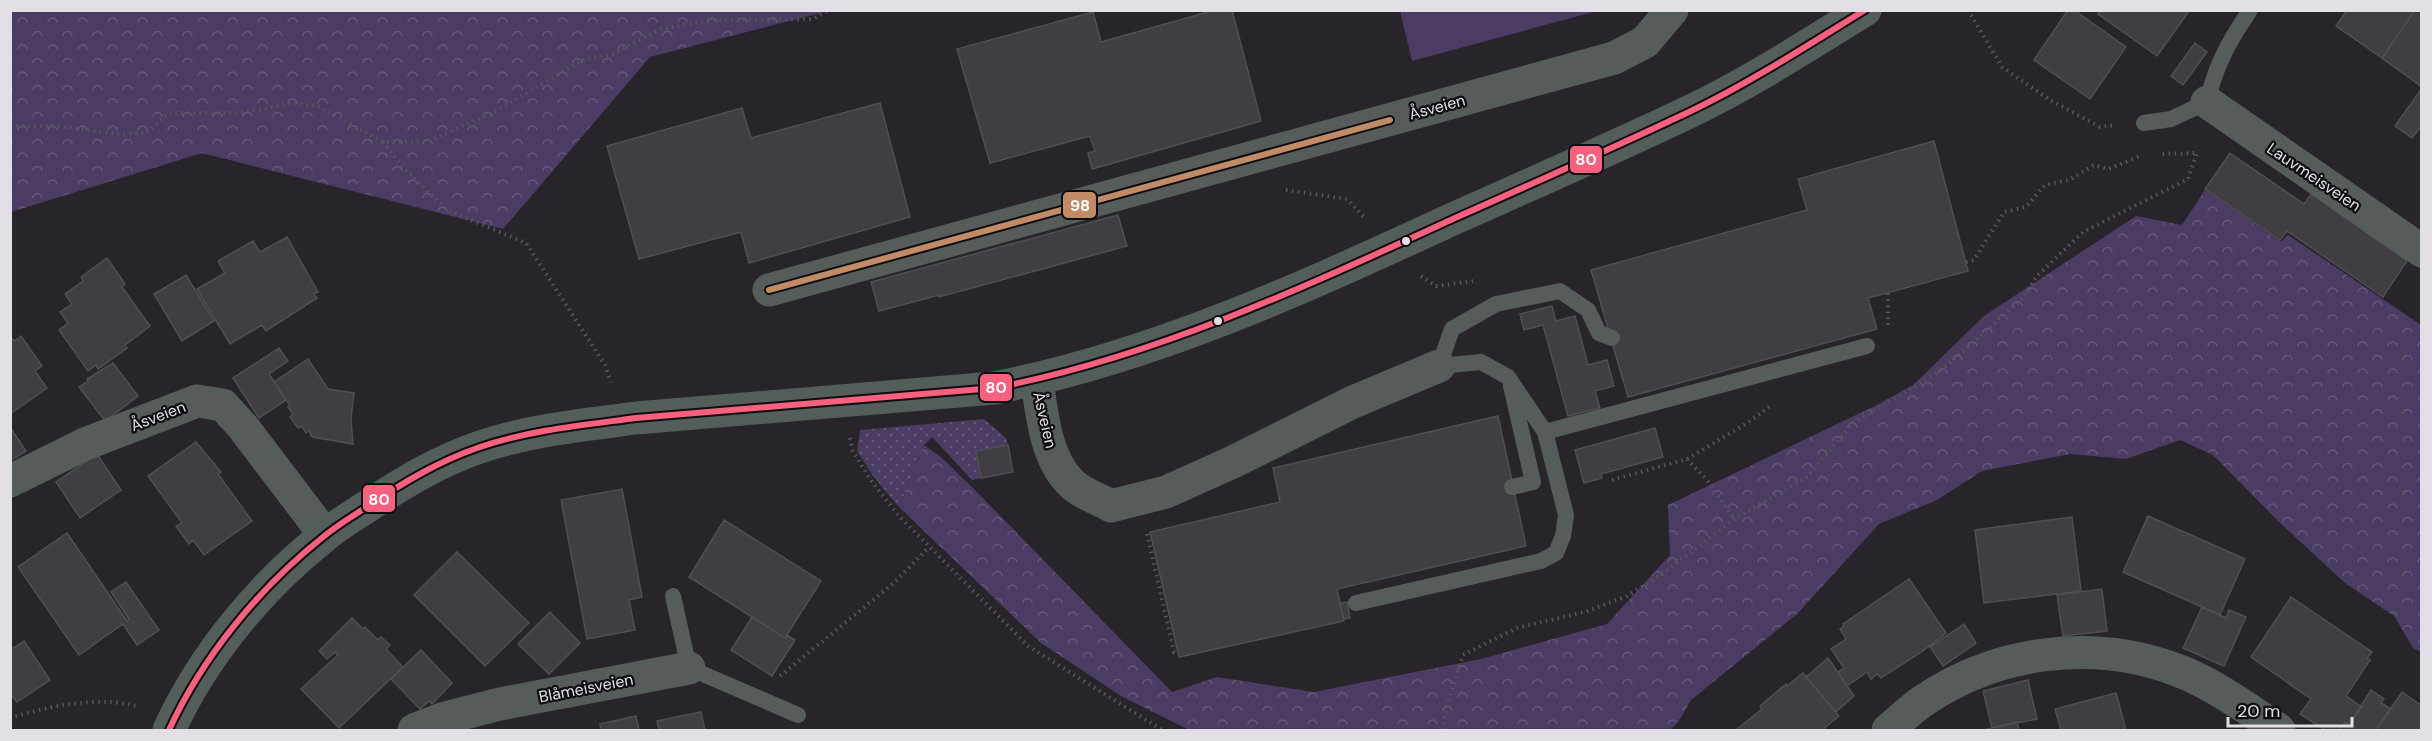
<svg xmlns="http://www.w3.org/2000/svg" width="2432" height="741" font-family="'DM Sans',sans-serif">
<defs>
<pattern id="green-dots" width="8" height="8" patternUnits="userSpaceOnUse" patternTransform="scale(1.5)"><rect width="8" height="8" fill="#4a3c63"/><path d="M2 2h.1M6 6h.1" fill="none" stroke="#645879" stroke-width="1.8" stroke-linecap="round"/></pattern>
<pattern id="forest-crowns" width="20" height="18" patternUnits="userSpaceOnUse" patternTransform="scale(1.5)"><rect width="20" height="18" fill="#4a3c63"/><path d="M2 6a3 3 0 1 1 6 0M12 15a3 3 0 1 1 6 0" fill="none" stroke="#645879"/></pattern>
</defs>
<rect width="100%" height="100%" fill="#27252a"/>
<path fill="url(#green-dots)" d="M984 419 1006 438 1008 445 977 451 981 478 972 480 932 437 924 445 899 507 873 476 857 451 860 430Z"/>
<path fill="url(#forest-crowns)" d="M11 10H828V11L650 57 503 229 202 153 11 212Z
M2205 190 2281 242 2288 235 2421 325V652L2413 648 2394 616 2345 583 2278 521 2213 455 2180 440 2126 459 2070 454 1982 471 1937 500 1879 524 1798 613 1691 700 1679 721 1670 730H1189L1121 696 1041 643 899 507 924 445 942 458 976 491 1172 692 1217 677 1314 692 1481 659 1607 624 1670 555 1668 505 1877 405 1913 385 1984 316 2136 216 2182 225Z"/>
<path fill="#4a3c63" d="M1400 11V10L1597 11 1412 61Z"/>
<path fill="#403e43" stroke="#4f4e52" stroke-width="1.5" d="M1215 10H1232L1261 121 1092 169 1088 153 1095 151 1090 136 990 163 957 49 1093 12 1101 42Z
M2068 10H2074L2126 47 2090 99 2034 60Z
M2101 10H2189V11L2157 56 2098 14Z
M2347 10H2415L2382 58 2336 26Z
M2415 10H2422V87L2382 58Z
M2195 43 2207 52 2183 85 2171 76Z
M2422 88V125L2412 138 2395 126Z
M880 103 910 217 749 263 741 232 639 259 607 146 742 108 751 138Z
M1934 141 1968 271 1868 298 1877 329 1628 397 1591 270 1807 210 1798 179Z
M2230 153 2304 204 2311 194 2407 261 2383 297 2287 231 2280 240 2205 189Z
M1118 215 1127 246 939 297V295L879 311 871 282Z
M287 237 318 292 314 294 317 298 266 331 262 325 230 344 197 289 225 273 218 261 253 241 260 252Z
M107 258 125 284 122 287 150 326 125 345 127 348 98 369 96 365 88 371 59 330 68 323 60 312 72 304 65 294 83 281 81 277Z
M186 275 214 321 182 341 154 294Z
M1552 306 1556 321 1575 316 1588 365 1607 360 1614 386 1595 391 1600 408 1568 416 1543 325 1524 330 1520 314Z
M10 336 14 341 21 336 42 366 35 371 47 388 10 414Z
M279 348 288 361 269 374 286 400 259 418 233 378Z
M308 359 328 389 354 393 351 419 353 444 312 437 309 431 306 433 302 426 298 428 290 417 293 414 288 407 290 405 274 382Z
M113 363 138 396 105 421 79 387 88 381 87 379Z
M1498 416 1526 546 1337 589 1344 621 1179 657 1150 532 1280 502 1273 468Z
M10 427 26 451 10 461Z
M1655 428 1663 457 1601 474 1602 478 1584 483 1575 450Z
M196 442 221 472 218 474 252 521 204 555 193 540 189 544 176 526 182 523 148 476Z
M1008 445 1013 472 981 478 976 451Z
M97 454 121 490 80 518 56 482Z
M622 489 642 597 629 600 635 630 587 639 561 500Z
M2148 516 2245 559 2220 615 2123 572Z
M2072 517 2081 591 1984 603 1975 530Z
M724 520 821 581 785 638 689 577Z
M67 533 127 621 129 619 111 592 126 582 159 630 137 645 123 624 79 655 18 567Z
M457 552 529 623 485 666 414 595Z
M1909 579 1946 633 1920 653 1881 678 1877 674 1871 679 1867 672 1847 686 1838 672 1844 668 1831 649 1846 639 1840 629 1844 626 1843 624Z
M2102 589 2107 631 2063 636 2057 595Z
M2291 597 2372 652 2367 658 2370 660 2346 696 2362 707 2349 725 2345 722 2339 730H2325L2300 714 2311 699 2251 657Z
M1347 602 1350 618 1344 619 1340 603Z
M2202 607 2226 618 2229 610 2246 617 2224 666 2183 648Z
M550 612 580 643 549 674 518 644Z
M752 617 785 638 787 635 795 640 772 676 731 650Z
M352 618 363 629 365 627 378 640 381 637 390 645 386 649 403 667 339 728 301 689 338 655 335 652 327 659 319 651Z
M1964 624 1976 643 1943 666 1930 647Z
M24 641 50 680 17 702 10 693V650Z
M421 650 452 683 432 704 429 701 420 709 391 679Z
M1828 658 1854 696 1836 712 1806 677Z
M1803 673 1839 716 1822 730H1736L1762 709 1760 706 1786 684 1787 686Z
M2028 680 2037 719 1992 728 1983 691Z
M2371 690 2384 699 2381 703 2391 709 2376 730H2339L2345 722 2349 725Z
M2402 692 2422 706V730H2376Z
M2116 693 2126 730H2061L2055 709Z
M701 712 705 730H659L657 721Z
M636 716 639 730H601L600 724Z
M2017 722 2019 730H1982L1992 728Z"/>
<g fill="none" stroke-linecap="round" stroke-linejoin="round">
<path stroke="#545858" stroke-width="4" stroke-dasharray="1.5 4.5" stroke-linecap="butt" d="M1968 10 2002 67 2050 100 2100 127 2116 125
M10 126H56L116 134 147 133 168 113H240L295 103 318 106 383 142 429 141 498 110 583 60 613 54 661 29 710 20 813 19 828 10
M383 142 402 166 447 210 526 243 605 365 611 382
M1286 190 1347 199 1365 218
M1966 262 1974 260 2004 212 2026 207 2045 185 2069 180 2094 165 2109 169 2142 155
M1421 276 1436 286 1473 281
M1888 325V293
M850 438 853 451 869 478 898 515 1028 646 1162 730
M1687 459 1707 480 1734 519
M1612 480 1687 459 1746 424 1773 404
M1147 534 1174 652 1178 651
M780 676 895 582 929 547
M10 718C50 706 99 695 140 707
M1442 730 1447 705 1463 655 1517 628 1588 611 1627 596 1664 573 1734 519 1806 478 1853 423 1942 370 2021 300 2037 276 2083 232 2188 179 2197 153 2158 154"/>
<path stroke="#555c5a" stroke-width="16" d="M2144 123 2171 119 2207 102C2215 68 2228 42 2249 12
M1511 386 1533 482 1512 487
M1545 432 1867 346
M673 596 689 668 798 715
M1356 603 1541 561 1556 553 1563 536 1566 515 1545 432 1508 377 1481 362 1439 366 1452 329 1496 304 1560 291 1588 310 1599 333 1612 338"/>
<path stroke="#555c5a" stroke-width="33" d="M2207 102 2422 251
M769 290 1614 58 1645 42 1672 10
M1037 380C1042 415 1046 465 1077 488 1087 495 1100 500 1111 506L1166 492 1233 462 1353 402 1439 366
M10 481 85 444 197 401 223 405 243 427 325 535
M414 730 445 718 500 704 689 668
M1888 730C1899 721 1911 709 1923 701 1996 651 2093 638 2177 670 2212 683 2248 709 2279 730"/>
<path stroke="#535d59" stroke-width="33" d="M169 730C203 656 259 588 323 537 337 525 353 516 368 506 404 482 439 461 480 447 530 430 584 425 636 418L994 388C1155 357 1307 286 1455 218 1534 183 1613 148 1691 111 1751 82 1808 45 1865 10"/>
<g stroke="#0e0d11" stroke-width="10">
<path id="bus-1" d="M169 730C203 656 259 588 323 537 337 525 353 516 368 506 404 482 439 461 480 447 530 430 584 425 636 418L994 388C1155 357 1307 286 1455 218 1534 183 1613 148 1691 111 1751 82 1808 45 1865 10"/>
</g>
<g stroke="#0e0d11" stroke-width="10">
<path id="bus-2" d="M769 290 1390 120"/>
</g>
<use href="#bus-1" stroke="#f8607d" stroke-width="6"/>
<use href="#bus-2" stroke="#c18c65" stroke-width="6"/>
</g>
<g fill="#e2e0e6" stroke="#0e0d11" stroke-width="2">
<circle cx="1406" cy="241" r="5"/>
<circle cx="1218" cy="321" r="5"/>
</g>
<g text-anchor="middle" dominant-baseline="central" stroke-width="4.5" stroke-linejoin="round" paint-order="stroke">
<g font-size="16" fill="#e2e0e6" stroke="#0e0d11">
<text transform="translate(1437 107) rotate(-15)">Åsveien</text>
<text transform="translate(2314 177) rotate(34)">Lauvmeisveien</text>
<text transform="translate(158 416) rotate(-21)">Åsveien</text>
<text transform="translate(1045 420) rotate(77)">Åsveien</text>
<text transform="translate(586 688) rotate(-11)">Blåmeisveien</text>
</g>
</g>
<g stroke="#0e0d11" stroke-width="2">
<rect x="1569" y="145" width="34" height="29" rx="6" fill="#f8607d"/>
<rect x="1062" y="191" width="35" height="28" rx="6" fill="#c18c65"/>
<rect x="979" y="373" width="34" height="29" rx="6" fill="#f8607d"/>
<rect x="362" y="484" width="34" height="29" rx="6" fill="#f8607d"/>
</g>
<g font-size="16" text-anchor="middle" font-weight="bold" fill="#fff">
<text x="1586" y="165">80</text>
<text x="1080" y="211">98</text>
<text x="996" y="393">80</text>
<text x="379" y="505">80</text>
</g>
<rect width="2432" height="741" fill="none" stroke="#e2e0e6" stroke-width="24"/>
<path d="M2228 717v9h124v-9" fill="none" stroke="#e2e0e6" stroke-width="3"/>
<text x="2237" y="717" font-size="18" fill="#e2e0e6" stroke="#0e0d11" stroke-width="4.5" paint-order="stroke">20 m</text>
</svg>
